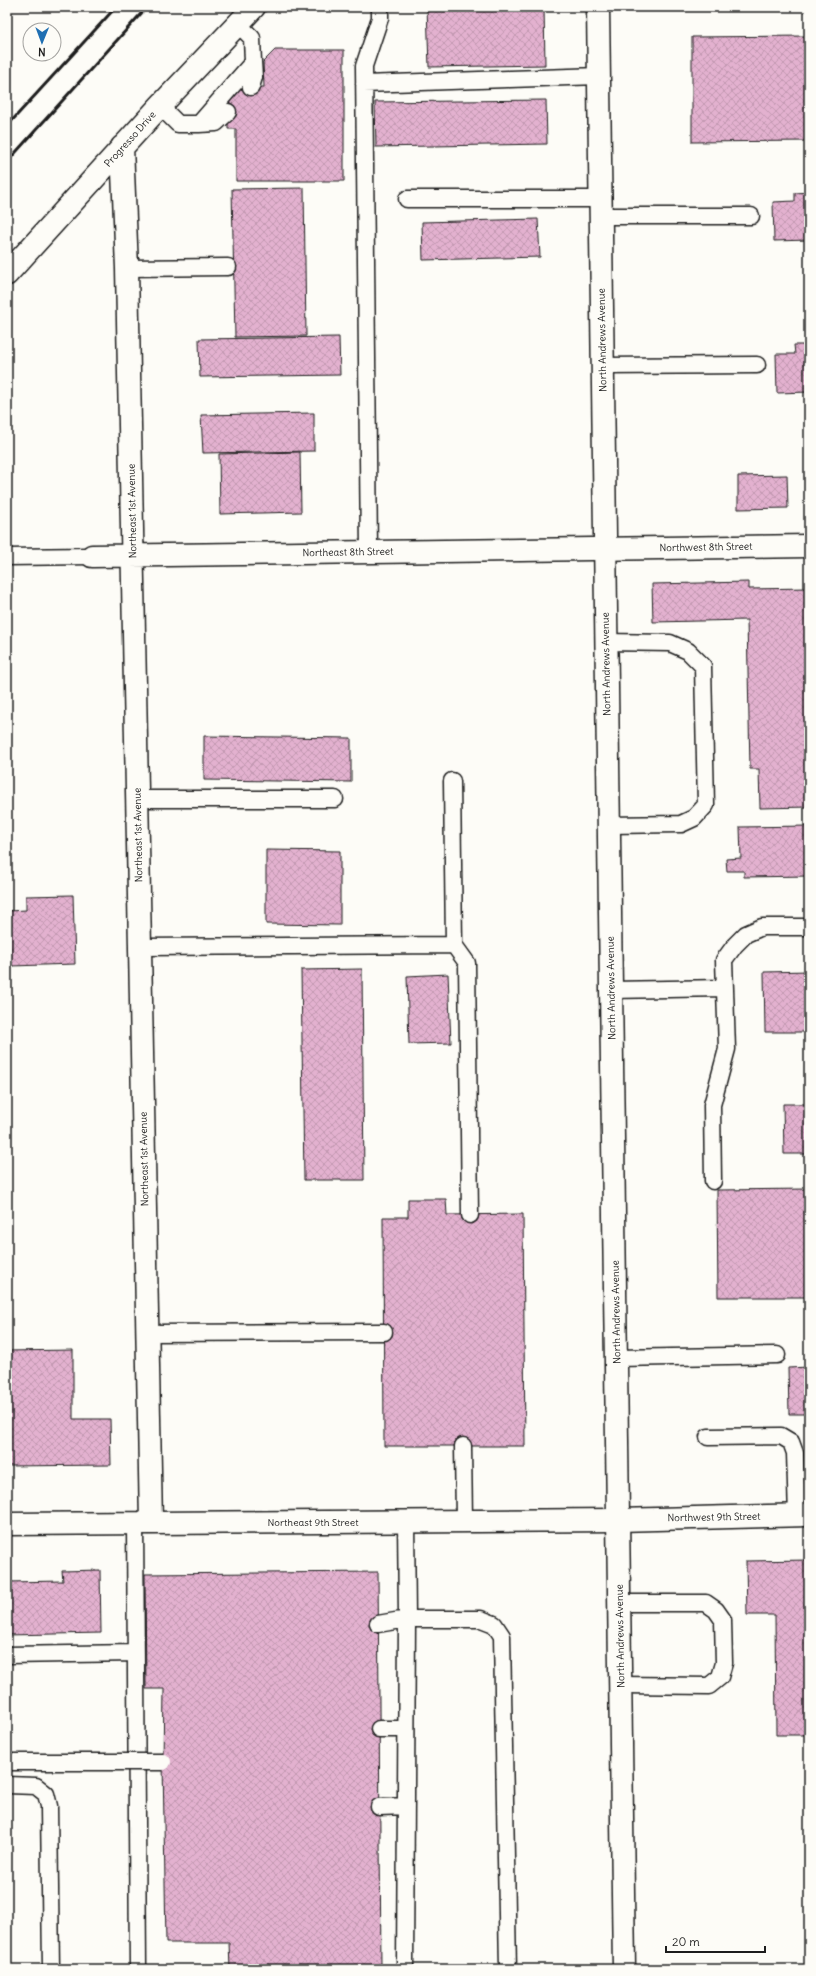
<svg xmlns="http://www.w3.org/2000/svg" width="816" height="1976" font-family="Delius,sans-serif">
<defs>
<pattern id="building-cross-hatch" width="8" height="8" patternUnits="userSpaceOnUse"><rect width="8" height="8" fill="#e3b1cf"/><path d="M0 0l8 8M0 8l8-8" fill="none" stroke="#c298b1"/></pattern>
</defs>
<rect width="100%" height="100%" fill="#fdfcf7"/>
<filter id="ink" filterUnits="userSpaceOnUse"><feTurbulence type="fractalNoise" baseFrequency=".025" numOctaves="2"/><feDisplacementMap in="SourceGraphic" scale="8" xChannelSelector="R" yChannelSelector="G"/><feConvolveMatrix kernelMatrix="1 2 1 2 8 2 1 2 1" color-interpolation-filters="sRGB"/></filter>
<g filter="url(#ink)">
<path fill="url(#building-cross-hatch)" stroke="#1c1c1c" d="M427 7H544L545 65 429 67Z
M809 36V141L692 142V37Z
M275 50H344V181H236V129H228V96L238 87H264L263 62Z
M546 100 547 144 376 147 375 102Z
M304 188 306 336 235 337 232 189Z
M809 192V240L774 241 773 202 795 201V193Z
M538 219 540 257 423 260 422 222Z
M339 337 340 375 200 377 199 339Z
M794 345H809V392L777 393 776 354H795Z
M314 413V451L203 453 201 415Z
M300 452 301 512 220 514 219 454Z
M787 475 788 508 738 509V476Z
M749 582V589L809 588V807L760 808 759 769H750L747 620 653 622 652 584Z
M204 736 351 738V782L204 780Z
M809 826V876L744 877V871H727L726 859 741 858 740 827Z
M266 850 340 851V925L266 924Z
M73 895 75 964 11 966 8 911 26 910V896Z
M362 969 364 1180H304L301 970Z
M809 971V1032H765L764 972Z
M448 974 451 1043 409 1044 407 976Z
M783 1104H809V1154H784Z
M809 1189V1297H718L717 1190Z
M408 1199H446L447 1215 523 1214 525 1446H384L383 1217H408Z
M73 1350V1419H110L111 1465 7 1466V1351Z
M809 1367V1414H789L788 1368Z
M809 1560V1735H776L775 1615H747L746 1561Z
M100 1570 101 1633 7 1635V1582L63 1581 62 1571Z
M378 1572 381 1969H230L229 1943H166L163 1762 164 1689H146L145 1574Z"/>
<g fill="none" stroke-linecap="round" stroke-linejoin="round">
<g stroke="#1c1c1c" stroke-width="19">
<path id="service" d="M364 84 599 76
M251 87 254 77 253 62
M160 106 178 124H199L253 62 252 38 239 25
M199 124 216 123 228 112
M407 199H600
M600 216H751
M127 268 228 267
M602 366 757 365
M369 552 364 66 380 18V7
M7 557 92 556
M605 642 670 643 688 651 703 666 706 805 694 818 681 824 608 825
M452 781 454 945
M138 799H335
M140 947 454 945 467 963 470 1215
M611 990 725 988
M713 1181 712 1105 727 1049 724 960 735 945 746 934 762 927H809
M147 1333 384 1332
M617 1358 777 1355
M708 1437 781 1436 791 1442 795 1453 797 1516
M463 1446 464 1521
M406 1521 407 1619H481L494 1624 502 1636 508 1969
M135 1523 138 1969
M620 1603H706L716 1610 723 1620 724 1663 720 1677 709 1686 621 1685
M378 1624 407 1619 405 1969
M7 1655 136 1653
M379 1729H406
M7 1785 36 1786 46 1794 49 1806 51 1969
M379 1807 406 1806"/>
</g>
<g stroke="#1c1c1c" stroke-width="25">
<path id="minor" d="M122 147 127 268 151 1523
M7 274 160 106 254 7
M92 556 809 546
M7 1524 619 1520 809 1515"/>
</g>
<g stroke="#1c1c1c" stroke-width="25">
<path id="secondary" d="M598 7 624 1969"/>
</g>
<use href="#service" stroke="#fdfcf7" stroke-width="16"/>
<use href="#minor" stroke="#fdfcf7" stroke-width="22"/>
<use href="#secondary" stroke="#fdfcf7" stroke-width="22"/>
<path stroke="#1c1c1c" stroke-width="3" d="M7 126 116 7
M7 162 147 7"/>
<g stroke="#1c1c1c" stroke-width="19" stroke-linecap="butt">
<path id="service-bridge" d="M7 1762H163"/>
</g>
<use href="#service-bridge" stroke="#fdfcf7" stroke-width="16"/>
</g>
</g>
<g text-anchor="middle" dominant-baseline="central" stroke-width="3.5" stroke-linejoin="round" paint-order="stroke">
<g font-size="10" fill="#1c1c1c" stroke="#fdfcf7">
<text transform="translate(130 139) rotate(-48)">Progresso Drive</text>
<text transform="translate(602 340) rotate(-91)">North Andrews Avenue</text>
<text transform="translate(132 511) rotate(-91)">Northeast 1st Avenue</text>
<text transform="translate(706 547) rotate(-1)">Northwest 8th Street</text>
<text transform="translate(348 552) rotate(-1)">Northeast 8th Street</text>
<text transform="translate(606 664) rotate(-91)">North Andrews Avenue</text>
<text transform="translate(138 835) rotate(-91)">Northeast 1st Avenue</text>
<text transform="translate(611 988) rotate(-91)">North Andrews Avenue</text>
<text transform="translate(144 1159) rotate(-91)">Northeast 1st Avenue</text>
<text transform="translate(616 1312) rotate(-91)">North Andrews Avenue</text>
<text transform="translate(714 1517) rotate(-1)">Northwest 9th Street</text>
<text x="313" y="1522">Northeast 9th Street</text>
<text transform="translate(620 1636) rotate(-91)">North Andrews Avenue</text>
</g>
</g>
<rect width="816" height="1976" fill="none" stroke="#fdfcf7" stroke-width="24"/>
<rect x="12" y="12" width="792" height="1952" fill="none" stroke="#1c1c1c" stroke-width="1.5" filter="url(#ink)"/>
<g transform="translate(42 42) rotate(181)"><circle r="19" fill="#fdfcf7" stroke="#a3a29f"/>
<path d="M0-3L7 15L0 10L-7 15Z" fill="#1f6fb2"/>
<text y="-6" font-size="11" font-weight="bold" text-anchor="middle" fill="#1c1c1c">N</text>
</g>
<path d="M666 1946v6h99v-6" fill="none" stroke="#1c1c1c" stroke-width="2"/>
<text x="672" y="1946" font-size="12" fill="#1c1c1c" stroke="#fdfcf7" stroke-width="3" paint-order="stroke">20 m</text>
</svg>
